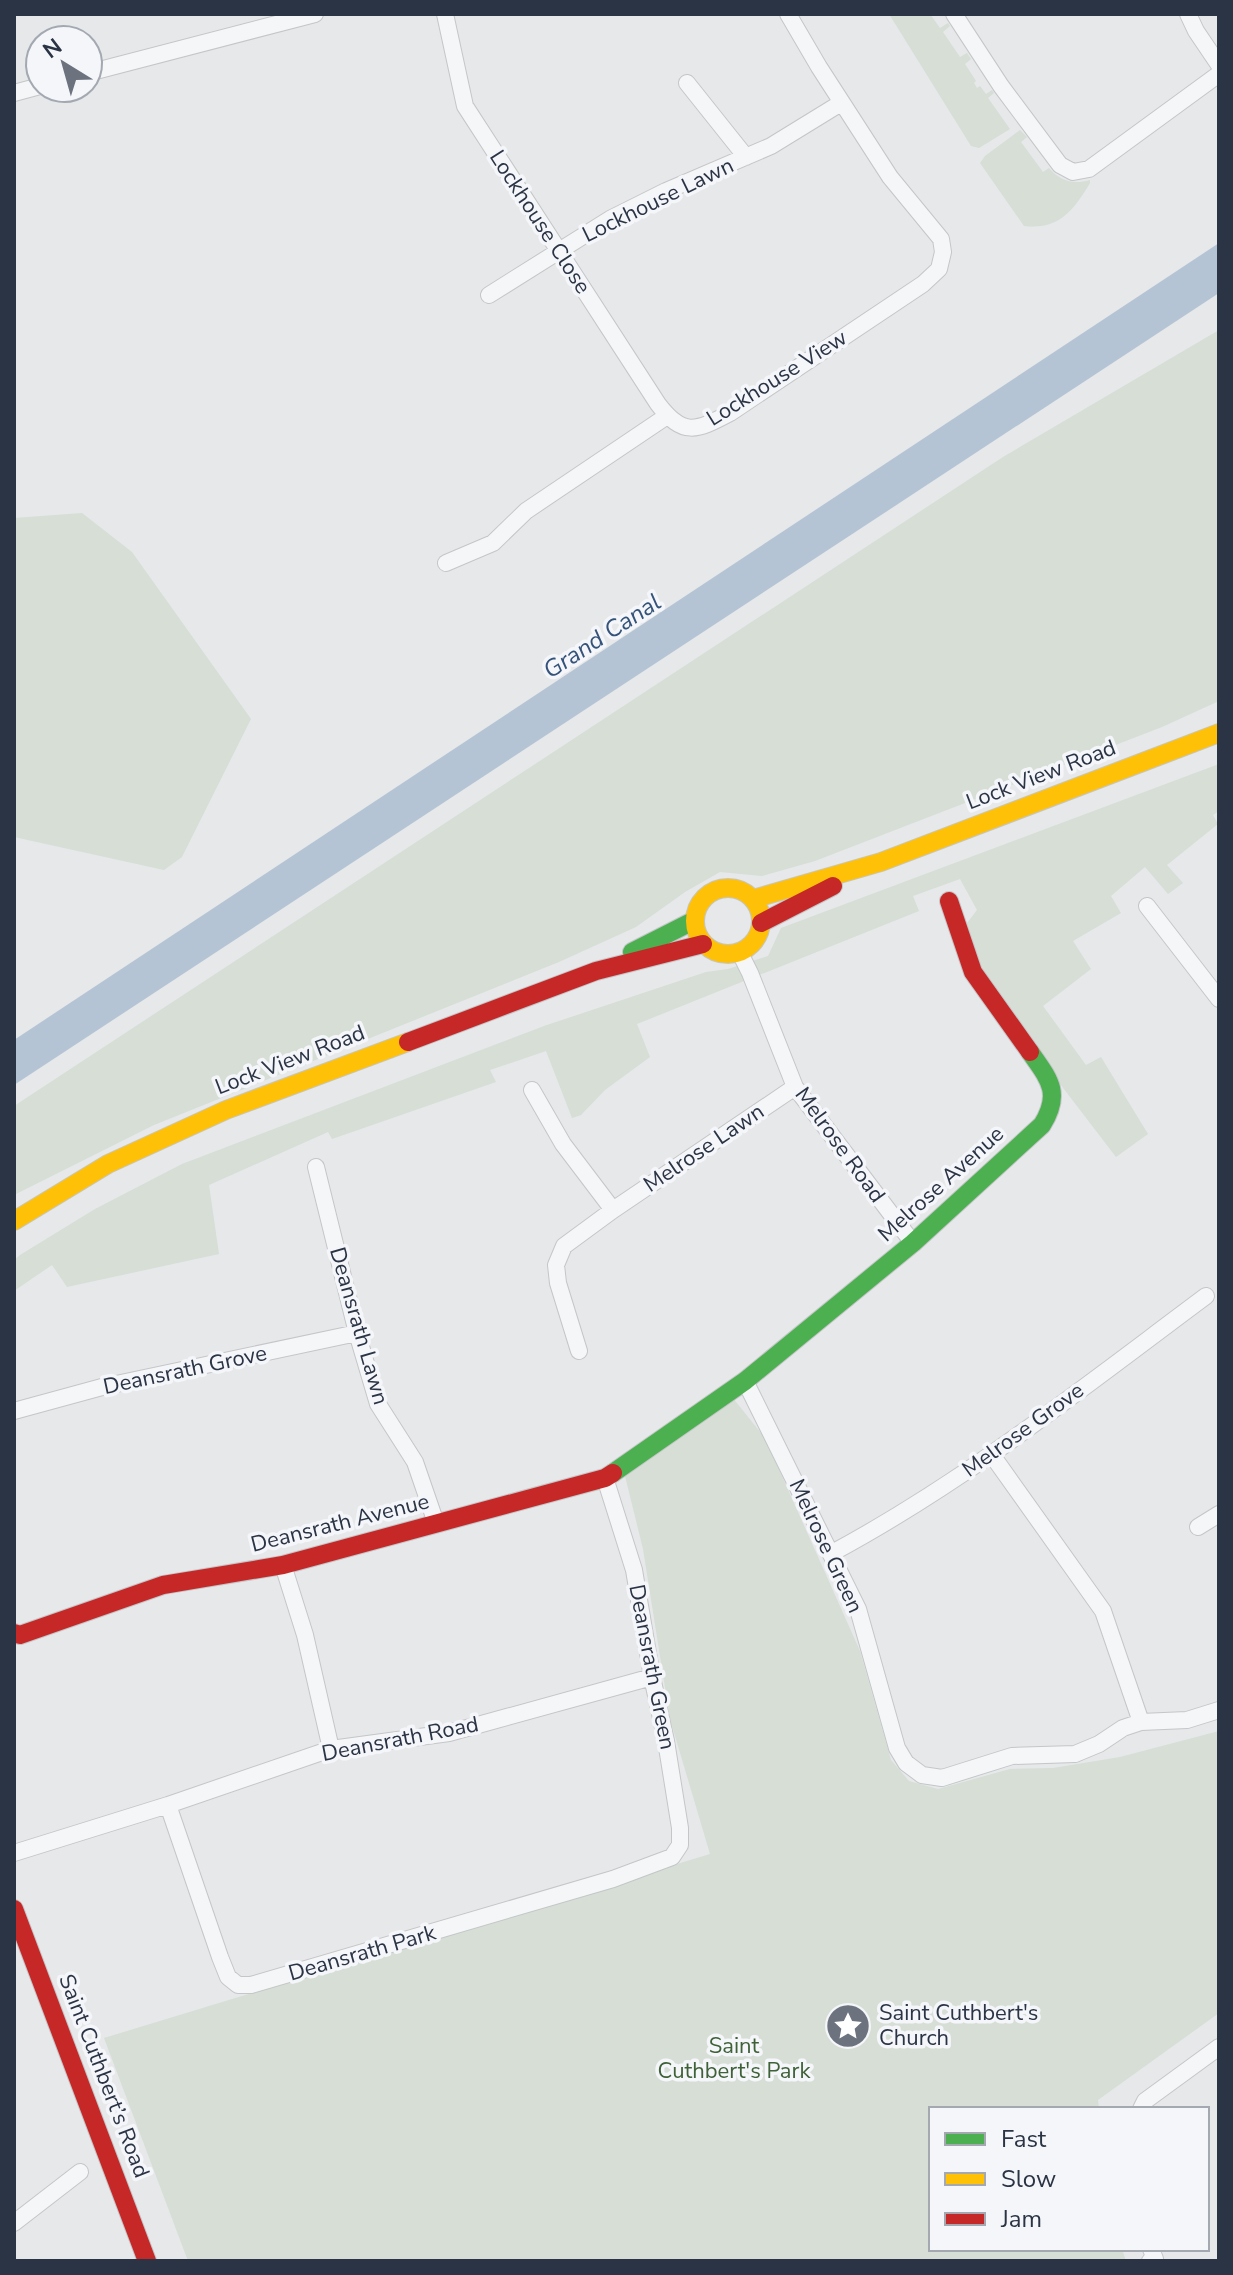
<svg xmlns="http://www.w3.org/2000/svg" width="1233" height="2275" font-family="'Nunito Sans',sans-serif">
<rect width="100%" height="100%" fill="#e6e8ea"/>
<path fill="#d6ded6" d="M889 14H930L940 28 948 23 950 26 943 32 960 57 967 53 971 59 965 64 976 81 974 83 977 88 980 86 986 94 992 90 994 93 988 98 1010 129 979 148 971 146Z
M1020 130 1027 137 1021 142 1043 172 1049 168C1060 181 1073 185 1090 180V183C1073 211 1059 230 1024 226L980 163 985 156Z
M1219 330V701L1162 727 815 861 762 876 720 872 685 892 636 927 559 962 154 1125 14 1195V1106L1003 457Z
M82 513 132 552 251 719 182 857 164 870 14 837V518Z
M1219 764V811L1213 815 1218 824 1167 865 1183 883 1168 894 1145 867 1111 896 1121 913 1073 941 1091 969 1043 1006 1086 1065 1101 1057 1148 1134 1116 1157 1057 1080 980 970 967 923 977 910 960 879 913 896 919 911 637 1024 650 1057 605 1090 581 1115 572 1118 546 1051 490 1070 496 1082 332 1139 328 1132 209 1185 219 1254 67 1287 52 1265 14 1291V1260L20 1255 95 1209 182 1164 544 1026 706 972 728 969 768 956 781 928Z
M732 1397 765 1438 860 1651 891 1760 909 1781 938 1789 1010 1769 1053 1768 1120 1757 1219 1731V2013L1098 2100 1099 2109H931V2249H1122L1126 2261H188L104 2038 710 1854 670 1719 643 1549 625 1476Z"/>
<path fill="#b4c4d5" d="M1219 243V293L14 1085V1040Z"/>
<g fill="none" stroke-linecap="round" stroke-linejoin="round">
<g stroke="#c4c6c8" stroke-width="18">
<path id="street" d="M445 14 465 106 658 404C683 437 696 431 730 413L923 284 939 269 943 252 941 239 890 177 819 67 788 14
M954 14 1001 86 1060 165 1073 172 1089 169 1219 74
M1188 14 1196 31 1219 65
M88 73 315 14
M687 83 746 157
M14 93 40 86
M489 295 610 219 666 191 771 146 841 103
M446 563 493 543 526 511 667 416
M1147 906 1219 999
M740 953 750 973 795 1087 913 1243
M532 1090 563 1144 613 1210
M316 1167 357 1333 378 1404 415 1462 436 1523
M579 1351 558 1283 556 1265 564 1246 613 1210 795 1087
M745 1381 858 1609 897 1748 906 1763 922 1775 942 1778 1012 1756 1075 1754 1099 1744 1123 1728 1141 1722 1187 1720 1219 1710
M14 1411 102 1387 357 1333
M992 1455 1103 1611 1141 1722
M1198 1527 1219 1514
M832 1553C966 1481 1085 1386 1206 1296
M283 1565 305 1635 331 1749
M168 1805 220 1957 228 1977 238 1985H251L613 1879 672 1857 680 1845V1828L666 1741 652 1677 634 1570 605 1478
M14 1853 168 1805 331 1749 449 1733 652 1677
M1141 2109 1145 2101 1219 2047
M14 2223 80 2172
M1150 2261 1155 2259 1151 2249"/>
</g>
<g stroke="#c4c6c8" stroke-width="20">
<path id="fast" d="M632 952 695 920
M613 1473 745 1381 913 1243 1042 1125C1062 1093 1049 1079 1030 1052"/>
</g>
<g stroke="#c4c6c8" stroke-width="20">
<path id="slow" d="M695 921a33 33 0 1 1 66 0a33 33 0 1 1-66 0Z
M753 899 881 862 1219 733
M14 1221 108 1164 226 1110 408 1042"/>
</g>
<g stroke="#c4c6c8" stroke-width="20">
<path id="jam" d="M949 901 973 972 1030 1052
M761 923 833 886
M408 1042 596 971 703 944
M14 1633 20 1635 163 1585 283 1565 605 1478 613 1473
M14 1909 147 2261"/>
</g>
<use href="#street" stroke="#f5f6f7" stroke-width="16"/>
<use href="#fast" stroke="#4caf50" stroke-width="18"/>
<use href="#slow" stroke="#ffc107" stroke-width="18"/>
<use href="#jam" stroke="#c62828" stroke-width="18"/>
</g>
<defs>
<g id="sight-disc" transform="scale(2.3)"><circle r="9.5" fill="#6c737f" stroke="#f4f6f9"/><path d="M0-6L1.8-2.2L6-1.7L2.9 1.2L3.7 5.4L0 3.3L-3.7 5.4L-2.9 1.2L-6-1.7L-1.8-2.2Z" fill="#fff"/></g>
</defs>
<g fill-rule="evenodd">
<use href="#sight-disc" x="848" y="2026"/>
</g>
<g text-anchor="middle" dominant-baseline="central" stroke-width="7" stroke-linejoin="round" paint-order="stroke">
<g font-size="22" fill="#2b3445" stroke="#f4f6f9">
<text transform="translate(658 200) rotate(-26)">Lockhouse Lawn</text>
<text transform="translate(540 222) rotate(57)">Lockhouse Close</text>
<text transform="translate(777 378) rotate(-32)">Lockhouse View</text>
<text transform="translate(1041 775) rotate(-21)">Lock View Road</text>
<text transform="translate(290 1060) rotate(-21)">Lock View Road</text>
<text transform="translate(840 1145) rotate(54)">Melrose Road</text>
<text transform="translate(704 1148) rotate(-34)">Melrose Lawn</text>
<text transform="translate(941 1184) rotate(-42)">Melrose Avenue</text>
<text transform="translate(359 1326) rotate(74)">Deansrath Lawn</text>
<text transform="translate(185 1370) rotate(-12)">Deansrath Grove</text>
<text transform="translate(1023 1430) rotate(-36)">Melrose Grove</text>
<text transform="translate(340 1523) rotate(-14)">Deansrath Avenue</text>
<text transform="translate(826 1546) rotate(65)">Melrose Green</text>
<text transform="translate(652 1667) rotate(79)">Deansrath Green</text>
<text transform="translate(400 1739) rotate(-11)">Deansrath Road</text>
<text transform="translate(362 1953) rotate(-16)">Deansrath Park</text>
<text transform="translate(104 2076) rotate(69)">Saint Cuthbert’s Road</text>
</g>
<g font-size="22" fill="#2b3445" stroke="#f4f6f9" text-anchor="start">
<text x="879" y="2013">Saint Cuthbert's<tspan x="879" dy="25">Church</tspan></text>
</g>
<g font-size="22" fill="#3f6138" stroke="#f4f6f9">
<text x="734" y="2046">Saint<tspan x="734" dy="25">Cuthbert's Park</tspan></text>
</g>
<g font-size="24" font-style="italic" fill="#34527a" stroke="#f4f6f9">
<text transform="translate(602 636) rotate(-33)">Grand Canal</text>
</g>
</g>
<rect width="1233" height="2275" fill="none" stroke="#2b3445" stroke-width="32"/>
<rect x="929" y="2107" width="280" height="144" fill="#f4f6f9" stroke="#a4a8b1" stroke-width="2"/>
<rect x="945" y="2133" width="40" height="12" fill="#4caf50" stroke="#a4a8b1" stroke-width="2"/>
<text x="1001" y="2147" font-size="24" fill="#2b3445">Fast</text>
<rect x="945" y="2173" width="40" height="12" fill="#ffc107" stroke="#a4a8b1" stroke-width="2"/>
<text x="1001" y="2187" font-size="24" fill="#2b3445">Slow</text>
<rect x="945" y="2213" width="40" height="12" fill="#c62828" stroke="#a4a8b1" stroke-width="2"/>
<text x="1001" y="2227" font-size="24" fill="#2b3445">Jam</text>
<g transform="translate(64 64) rotate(323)"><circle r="38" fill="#f4f6f9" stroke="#a4a8b1" stroke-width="2"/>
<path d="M0-6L14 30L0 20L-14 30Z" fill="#6c737f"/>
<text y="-12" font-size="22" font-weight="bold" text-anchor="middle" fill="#2b3445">N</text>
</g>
</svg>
